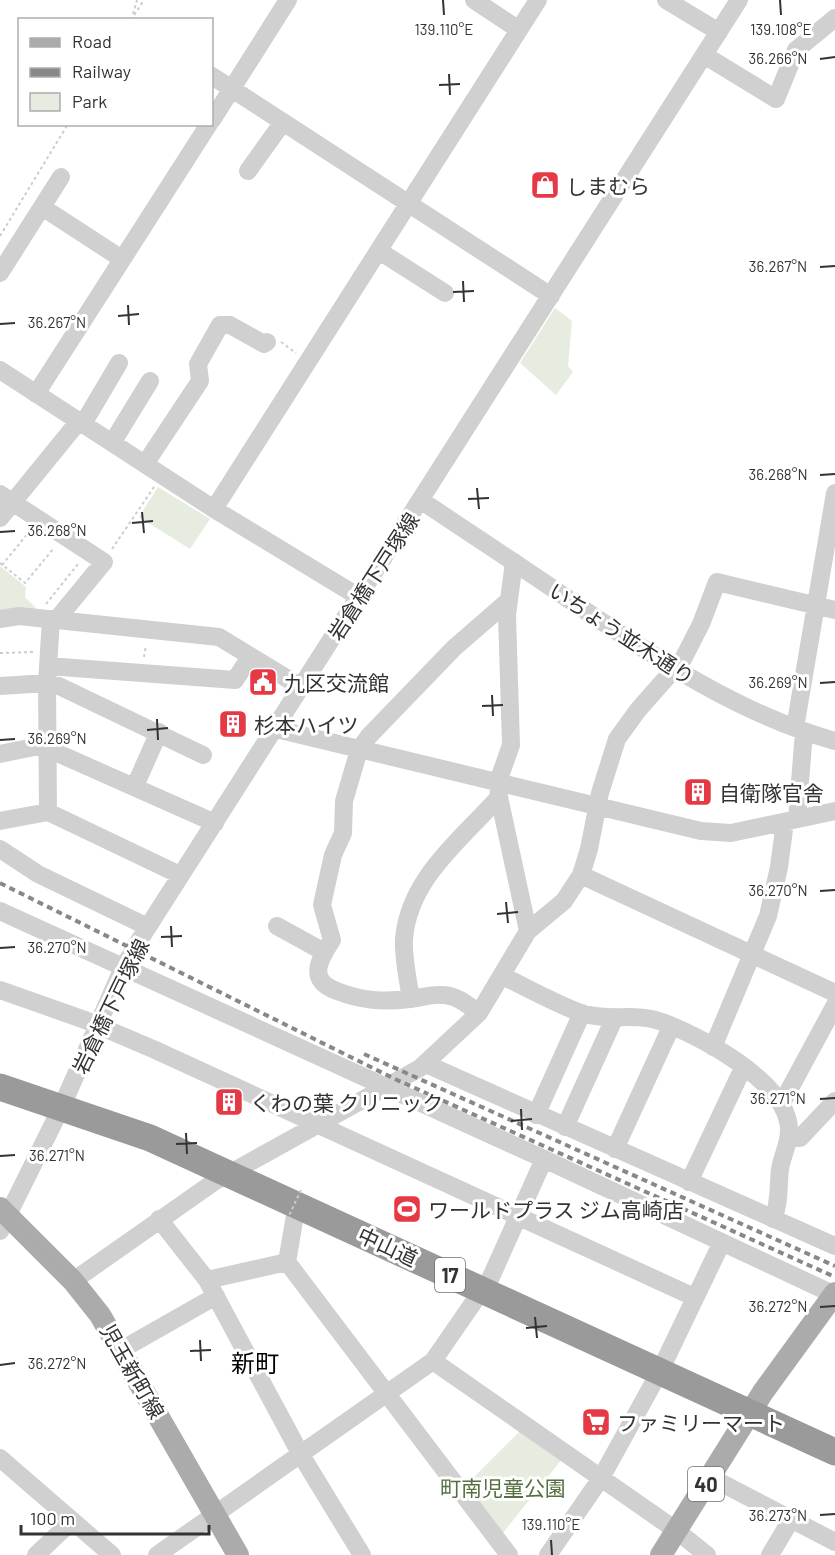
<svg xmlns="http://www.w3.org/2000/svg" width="835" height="1555" font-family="Barlow,'Noto Sans JP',sans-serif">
<rect width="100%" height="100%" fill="#fff"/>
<path fill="#e6ecdf" d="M555 308 572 321 568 366 573 372 556 395 520 363Z
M158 487 210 519 190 549 139 517Z
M0 566 26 587 25 597 39 611 0 615Z
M522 1429 563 1458 502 1534 465 1486Z"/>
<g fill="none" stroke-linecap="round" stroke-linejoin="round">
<path stroke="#cdcdcd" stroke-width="2" stroke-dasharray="3 3" stroke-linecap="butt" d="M133 14 137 0
M131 20 144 0
M0 236 68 124
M281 342 296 353
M112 549 154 487
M0 563 25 583 54 548
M2 565 29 532
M46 604 78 564
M0 653 34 652
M144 657 146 645"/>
<path stroke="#d0d0d0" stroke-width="18" d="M474 0 519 30
M666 0 719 32
M704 55 776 99 796 50 835 18
M212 76 551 296
M212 120 288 0
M248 171 283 122
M42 207 122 259
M379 251 445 293
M0 273 61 177
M0 370 214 509 359 597
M36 394 209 124
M83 424 119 363
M112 443 150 381
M145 464 200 381 198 364 220 325H230L264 344 267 342
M0 494 104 562 57 619
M422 501C474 536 526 570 577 605 659 660 739 714 835 741
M214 509 538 0
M0 518 79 421
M514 562 507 615 511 745 498 782 499 797 528 931
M0 619 19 616 219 637 301 687
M48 666 235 680 250 657
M0 686 47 683 59 686 203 755
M795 728 835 493
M276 729 701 831 731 833 835 811
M0 754 39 746 46 748 215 823
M135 786 159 732
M48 812 47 683 51 619
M797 819 804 732
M0 821 48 812 180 875
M0 849 38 874 148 927
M581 875 835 993
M0 911 544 1159 835 1295
M277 926 324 952
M502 976C528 988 554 1003 581 1013 608 1022 637 1012 662 1022 701 1036 779 1079 788 1121 792 1139 783 1152 780 1169 778 1186 780 1203 773 1219
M0 990 85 1020 153 1049 694 1297
M411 999C408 980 403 958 404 939 409 878 461 840 499 797
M479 1013C468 1005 457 995 442 995 432 994 420 998 410 999 383 1002 362 1001 337 991 307 980 319 960 332 940L322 905 333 855 343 833 344 801 359 750 369 736 454 648 508 601
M713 1047 768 916 779 867 785 822
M426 1064 835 1246
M782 1103 835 1005
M536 1115 582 1013
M565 1127 614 1019
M790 1138H800L835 1101
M615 1149 671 1027
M689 1182 743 1068
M159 1219 207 1280 301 1455 362 1555
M0 1231 62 1106 123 968 137 944 739 0
M287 1262 509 1555
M207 1280 287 1262 297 1204
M73 1281 214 1182 420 1068 479 1013 528 931 564 901 581 875 589 849 600 793 617 739 638 710 683 659 701 624 717 582 835 610
M121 1350 216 1296
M433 1361 677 1531 707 1555
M0 1458 112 1555
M710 1477 835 1542
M36 1555 72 1521
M157 1555 433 1361 491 1277 544 1159
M548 1555 601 1478 660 1371 722 1242
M770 1555 792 1518"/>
<path stroke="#ababab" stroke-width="22" d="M0 1208 73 1281 100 1315 238 1555
M661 1555 763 1392 835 1293"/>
<path stroke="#9a9a9a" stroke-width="27" d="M0 1087 150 1138 835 1452"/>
<path stroke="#888" stroke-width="4" stroke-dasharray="6 4.5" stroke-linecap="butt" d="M0 883 397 1080 835 1277
M364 1054 835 1266"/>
<path stroke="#cdcdcd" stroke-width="2" stroke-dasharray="3 3" stroke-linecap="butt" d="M287 1220 301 1190"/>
</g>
<path fill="none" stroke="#333" stroke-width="2" d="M443 0 444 15M780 0 781 15M820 59 835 57M449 74 450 95M439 85 460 84M820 267 835 266M463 281 464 302M453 292 474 291M128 305 129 325M118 316 139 314M0 324 15 323M820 475 835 474M477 488 479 509M468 499 489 498M142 512 144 533M132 523 153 521M0 532 15 531M820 683 835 682M492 695 493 716M482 706 503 705M157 719 158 740M147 730 168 728M0 740 15 739M820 891 835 890M506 902 508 923M497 914 518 912M171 926 172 947M161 937 182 936M0 948 15 947M820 1099 835 1098M521 1109 522 1130M511 1121 532 1119M186 1133 187 1154M176 1144 197 1143M0 1156 15 1155M820 1307 835 1306M535 1317 537 1338M526 1328 547 1326M200 1340 201 1361M190 1351 211 1350M0 1365 15 1363M820 1515 835 1514M551 1540 552 1555"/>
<defs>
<g id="shop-square" transform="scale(1.5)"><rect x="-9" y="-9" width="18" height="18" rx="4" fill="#e63946" stroke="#fff"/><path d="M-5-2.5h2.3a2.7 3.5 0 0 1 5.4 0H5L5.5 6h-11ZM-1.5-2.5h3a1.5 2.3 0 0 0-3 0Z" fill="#fff"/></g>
<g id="civic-square" transform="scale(1.5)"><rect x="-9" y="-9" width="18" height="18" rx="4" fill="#e63946" stroke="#fff"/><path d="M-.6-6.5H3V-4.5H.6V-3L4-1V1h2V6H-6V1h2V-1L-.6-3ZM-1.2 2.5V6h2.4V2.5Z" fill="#fff"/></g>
<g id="building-square" transform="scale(1.5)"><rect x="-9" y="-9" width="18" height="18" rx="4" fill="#e63946" stroke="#fff"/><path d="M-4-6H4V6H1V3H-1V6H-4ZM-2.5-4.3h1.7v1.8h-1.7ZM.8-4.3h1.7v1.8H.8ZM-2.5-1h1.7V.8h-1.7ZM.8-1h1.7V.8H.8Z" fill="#fff"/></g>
<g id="stadium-square" transform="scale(1.5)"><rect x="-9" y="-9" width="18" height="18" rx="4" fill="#e63946" stroke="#fff"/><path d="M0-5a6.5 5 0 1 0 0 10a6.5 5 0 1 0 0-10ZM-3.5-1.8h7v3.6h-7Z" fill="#fff"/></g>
<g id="supermarket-square" transform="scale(1.5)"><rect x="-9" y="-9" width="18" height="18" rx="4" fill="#e63946" stroke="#fff"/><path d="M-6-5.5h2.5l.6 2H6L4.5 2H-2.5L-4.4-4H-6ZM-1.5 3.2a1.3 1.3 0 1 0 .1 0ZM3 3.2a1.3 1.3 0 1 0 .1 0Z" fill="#fff"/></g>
</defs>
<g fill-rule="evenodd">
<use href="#shop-square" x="545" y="185"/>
<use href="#civic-square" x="263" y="682"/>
<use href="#building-square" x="233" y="724"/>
<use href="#building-square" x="698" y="792"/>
<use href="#building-square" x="229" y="1102"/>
<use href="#stadium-square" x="407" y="1209"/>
<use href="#supermarket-square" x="596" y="1422"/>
</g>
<g text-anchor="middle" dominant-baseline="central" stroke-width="6" stroke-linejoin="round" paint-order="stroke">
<g fill="#fff" stroke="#707070" stroke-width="1.5">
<rect x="435" y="1258" width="30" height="34" rx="4.5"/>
<rect x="688" y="1467" width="36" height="34" rx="4.5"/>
</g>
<g font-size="20" font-weight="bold" fill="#333">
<text x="450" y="1275">17</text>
<text x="706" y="1484">40</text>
</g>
<g font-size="21" fill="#333" stroke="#fff" text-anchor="start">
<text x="566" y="185">しまむら</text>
<text x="284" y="682">九区交流館</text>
<text x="254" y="724">杉本ハイツ</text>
<text x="719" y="792">自衛隊官舎</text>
<text x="250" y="1102">くわの葉 クリニック</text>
<text x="428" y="1209">ワールドプラス ジム高崎店</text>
<text x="617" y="1422">ファミリーマート</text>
</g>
<g font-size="21" fill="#333" stroke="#fff">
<text transform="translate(373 576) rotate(-57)">岩倉橋下戸塚線</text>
<text transform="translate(622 633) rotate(33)">いちょう並木通り</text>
<text transform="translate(110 1006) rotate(-64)">岩倉橋下戸塚線</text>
<text transform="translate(388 1246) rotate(25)">中山道</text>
<text transform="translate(133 1371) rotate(60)">児玉新町線</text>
</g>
<g font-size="21" fill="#56703f" stroke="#fff">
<text x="503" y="1487">町南児童公園</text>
</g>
<g font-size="24" fill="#000" stroke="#fff">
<text x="255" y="1362">新町</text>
</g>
</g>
<g font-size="15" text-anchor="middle" fill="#333" stroke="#fff" stroke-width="6" stroke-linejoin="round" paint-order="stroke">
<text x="444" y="35">139.110°E</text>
<text x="781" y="35">139.108°E</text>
<text x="778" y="64">36.266°N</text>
<text x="778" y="272">36.267°N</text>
<text x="57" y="328">36.267°N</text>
<text x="778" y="480">36.268°N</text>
<text x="57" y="536">36.268°N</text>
<text x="778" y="688">36.269°N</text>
<text x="57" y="744">36.269°N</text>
<text x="778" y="896">36.270°N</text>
<text x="57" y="953">36.270°N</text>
<text x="778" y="1104">36.271°N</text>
<text x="57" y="1161">36.271°N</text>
<text x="778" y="1312">36.272°N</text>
<text x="57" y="1369">36.272°N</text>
<text x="778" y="1521">36.273°N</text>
<text x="551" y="1530">139.110°E</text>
</g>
<rect x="18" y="18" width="195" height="108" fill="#ffffff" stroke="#adadad" stroke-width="1.5"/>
<rect x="30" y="38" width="30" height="9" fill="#ababab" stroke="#adadad" stroke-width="1.5"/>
<text x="72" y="48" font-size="18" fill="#333333">Road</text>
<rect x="30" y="68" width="30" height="9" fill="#888888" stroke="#adadad" stroke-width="1.5"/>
<text x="72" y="78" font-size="18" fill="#333333">Railway</text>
<rect x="30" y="93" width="30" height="18" fill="#e6ecdf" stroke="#adadad" stroke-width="1.5"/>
<text x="72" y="108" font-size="18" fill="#333333">Park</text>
<path d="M21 1525v9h188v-9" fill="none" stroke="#333333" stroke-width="3"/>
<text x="30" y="1525" font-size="18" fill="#333333" stroke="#ffffff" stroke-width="4.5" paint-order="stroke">100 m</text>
</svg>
